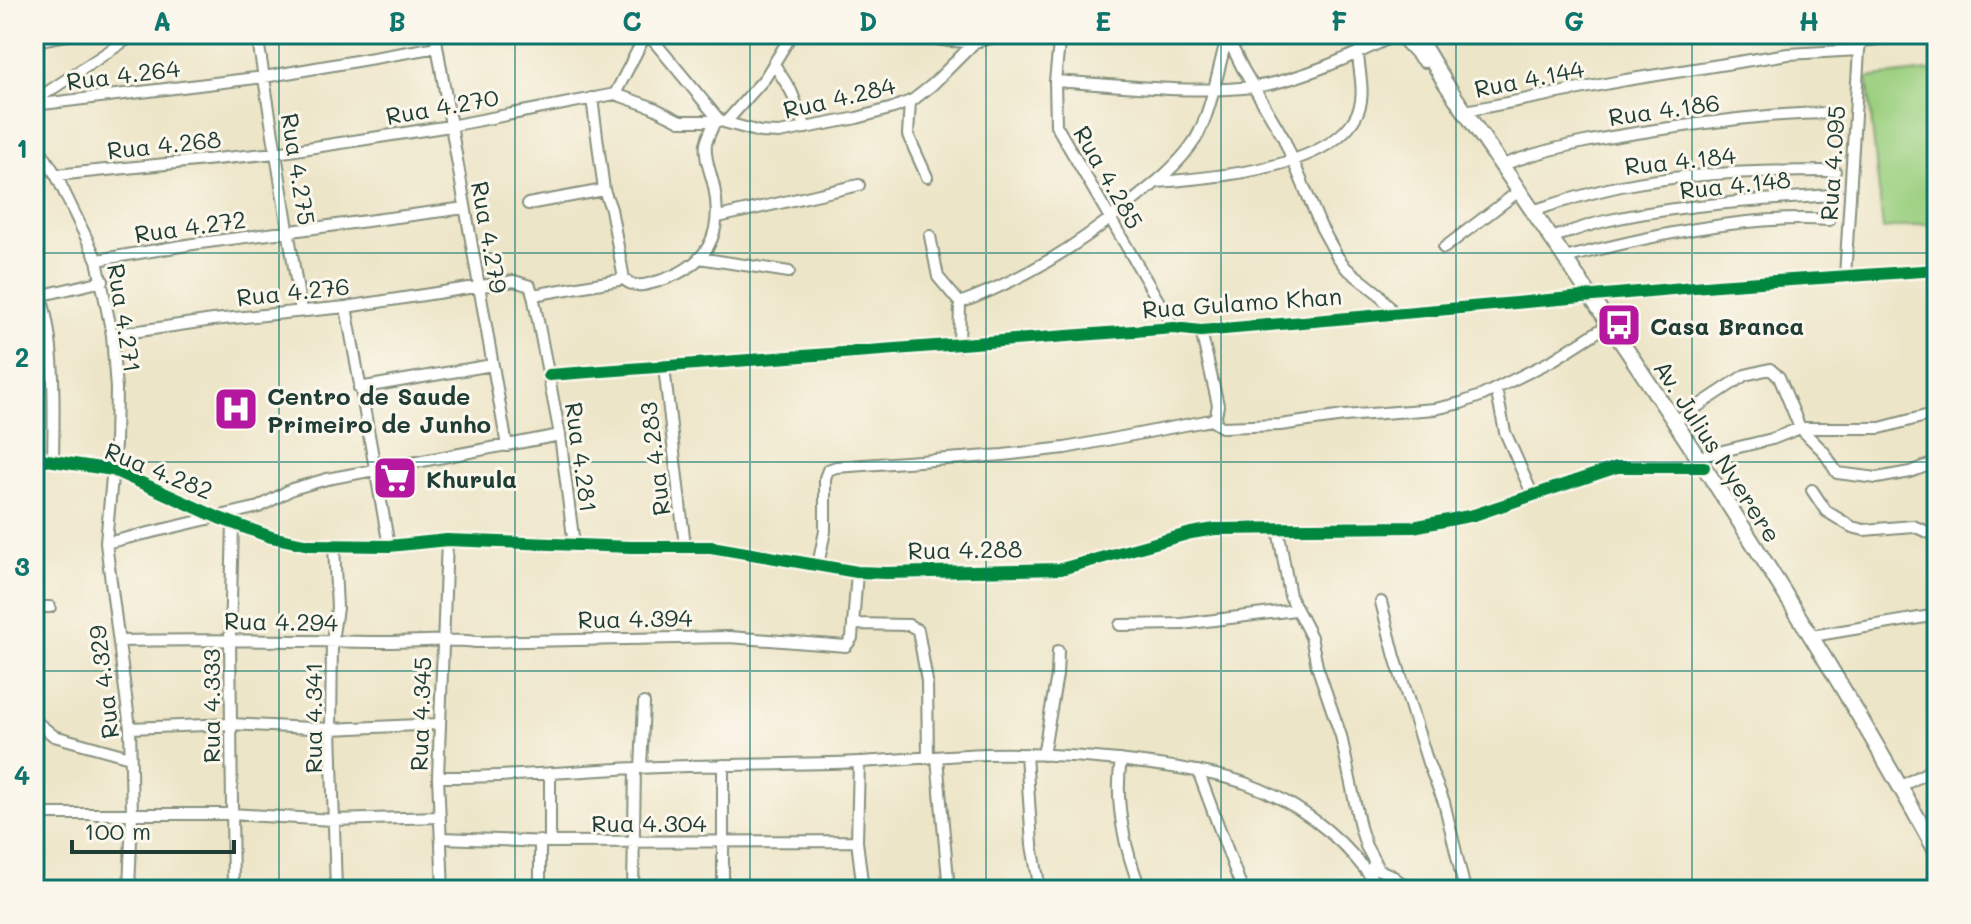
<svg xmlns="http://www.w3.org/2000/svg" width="1971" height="924" font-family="Mali,sans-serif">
<rect width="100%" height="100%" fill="#fbf7ec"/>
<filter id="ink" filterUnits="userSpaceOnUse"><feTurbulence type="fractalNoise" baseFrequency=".0125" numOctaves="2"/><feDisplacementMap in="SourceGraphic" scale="16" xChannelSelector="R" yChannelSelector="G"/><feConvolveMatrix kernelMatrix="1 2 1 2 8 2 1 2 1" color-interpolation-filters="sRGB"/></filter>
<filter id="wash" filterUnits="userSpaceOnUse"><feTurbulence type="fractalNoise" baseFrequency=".006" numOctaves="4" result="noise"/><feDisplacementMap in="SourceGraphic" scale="32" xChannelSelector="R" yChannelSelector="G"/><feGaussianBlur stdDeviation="1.8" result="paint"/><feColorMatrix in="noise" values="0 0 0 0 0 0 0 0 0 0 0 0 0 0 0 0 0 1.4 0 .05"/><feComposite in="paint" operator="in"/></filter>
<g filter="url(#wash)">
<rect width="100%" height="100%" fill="#ede5c7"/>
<path fill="#9cd081" stroke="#5e865a" stroke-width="2" d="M1937 70V223L1883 229 1867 78Z"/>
</g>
<g filter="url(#ink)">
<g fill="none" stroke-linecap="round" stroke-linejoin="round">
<g stroke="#86917e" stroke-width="14">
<path id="minor" d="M257 34 301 311
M435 34 507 446
M648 34 720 121
M906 34 949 41 975 42
M1060 34 1055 81 1056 125 1174 328
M1227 37 1243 69 1283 137 1321 227 1337 256 1346 268 1379 294 1394 313
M34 41 72 34
M774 64 791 91 806 128
M1055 81C1119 85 1188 94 1252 87 1296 82 1358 54 1397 34
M615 94 646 34
M592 98 604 190 611 209 624 279
M34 101 135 34
M910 101 908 135 927 177
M34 105 264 77 437 47
M1465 111 1626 80 1788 54 1859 50 1861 41 1927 34
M726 122 765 78 792 34
M34 140 56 175 97 260 112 335 116 389 115 444 106 543 130 728 132 814 129 890
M1502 165C1556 145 1613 136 1670 128 1726 120 1780 113 1836 113
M56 175 276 153 450 126 615 94 652 107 680 121H720L760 132 779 133 857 118 893 108 913 100 932 85 975 42 1008 34
M1158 182C1211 178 1338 169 1359 109 1365 93 1359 71 1358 54
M528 204 604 190
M1532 211C1561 202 1591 192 1621 186 1691 172 1764 171 1835 171
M718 217 859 185
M930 236 938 277 960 303 959 346
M1551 238C1570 232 1590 224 1610 220 1678 205 1761 200 1831 195
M1444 248 1519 191
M699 258 789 272
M1565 258C1645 237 1746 214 1829 220
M97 260 193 244 465 208
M1845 277 1859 50
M34 278C57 328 54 404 53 459
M533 295 624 279C634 289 646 285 659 281 707 266 724 235 714 187 711 173 704 158 706 144 708 136 712 129 715 121
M34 297 103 281
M960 303C1026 278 1074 248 1129 204 1153 185 1178 166 1195 140 1211 114 1219 64 1228 34
M346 307 389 546
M112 335 213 320 346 307 514 281 530 286 533 295 560 435 574 545
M664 367 685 546
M549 375 1174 328 1201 331 1717 285 1937 270
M359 388 492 365
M1496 389 1505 432 1533 496
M1211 420 1222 427 1280 425 1344 416 1435 409 1461 403 1483 395 1553 360 1608 325
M1674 422 1745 375 1770 369 1779 377 1800 428 1824 452 1837 473 1877 478 1910 472 1937 462
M1698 457 1772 439 1800 428H1880L1937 413
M34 458 113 470
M1812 490 1826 511 1852 527 1864 530 1913 526 1937 536
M1278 529 1290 596 1311 637 1317 666 1341 736 1360 827 1366 846 1378 868
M106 543 259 507 292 489 327 479 560 435
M334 546 337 608 332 641 331 729 336 890
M818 565 825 531V478L828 470 836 467 1003 455 1065 448 1211 420 1216 416 1218 405 1201 331
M1381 602 1395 657 1428 763 1444 802 1465 890
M34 607H50
M853 624 909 625 918 630 927 681 928 758
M1120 625 1182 624 1295 610
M1812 636 1937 615
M119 641C205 639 291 641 378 642 411 643 442 638 476 642L729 637 846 646 852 638 857 572
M34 720 54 736 130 757
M130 728 231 724 331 729 440 724
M1026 754 1032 845 1040 890
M1043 755 1057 675 1058 651
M937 758 949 890
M1121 760C1114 802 1125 851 1141 890
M859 762 857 841 863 890
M641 768 644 703
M1198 771 1242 889
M438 777C504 778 571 771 637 768 712 764 786 765 861 762 903 760 946 755 988 754 1042 753 1097 757 1151 764 1182 768 1215 773 1245 783 1303 804 1347 840 1380 890
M1900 787 1937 767
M34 814H230L333 820 440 817
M441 838 550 842 857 841
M550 842V773
M1372 867 1391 875 1411 890
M233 890 230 639 233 523
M443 890 438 777 447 540
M540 890V841
M633 890 635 768
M723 890V765"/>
</g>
<g stroke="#86917e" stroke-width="16">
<path id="tertiary" d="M113 470 219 518 271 537 309 545 389 546 447 540 631 547H711L857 572 886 573 1061 569 1191 533 1215 529 1413 527 1474 515 1617 467H1704"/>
</g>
<g stroke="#86917e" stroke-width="18">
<path id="secondary" d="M1400 34 1424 60
M1416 34 1446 84C1618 335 1791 586 1937 853"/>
</g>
<use href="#minor" stroke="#fff" stroke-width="10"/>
<use href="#tertiary" stroke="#fff" stroke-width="12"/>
<use href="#secondary" stroke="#fff" stroke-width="14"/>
<g stroke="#fbf7ec" stroke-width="17">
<path id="cycleway" d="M549 375 1174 328 1201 331 1717 285 1937 270
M34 458 113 470 219 518 271 537 309 545 389 546 447 540 631 547H711L857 572 886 573 1061 569 1191 533 1215 529 1413 527 1474 515 1617 467H1704"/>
</g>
<use href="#cycleway" stroke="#00873e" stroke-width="12"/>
</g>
</g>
<path fill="none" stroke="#0f766e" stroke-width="2" stroke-opacity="0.55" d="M279 34V890M515 34V890M750 34V890M986 34V890M1221 34V890M1456 34V890M1692 34V890M34 253H1937M34 462H1937M34 671H1937"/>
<defs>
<g id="bus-square" transform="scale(2.3)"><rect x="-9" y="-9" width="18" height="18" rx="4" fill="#b5179e" stroke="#fbf7ec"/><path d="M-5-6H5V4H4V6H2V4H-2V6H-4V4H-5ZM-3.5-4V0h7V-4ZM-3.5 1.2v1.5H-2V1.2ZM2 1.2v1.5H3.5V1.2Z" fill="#fff"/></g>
<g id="hospital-square" transform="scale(2.3)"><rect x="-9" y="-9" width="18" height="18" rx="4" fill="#b5179e" stroke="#fbf7ec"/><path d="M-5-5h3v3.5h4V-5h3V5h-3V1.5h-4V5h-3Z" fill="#fff"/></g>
<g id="supermarket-square" transform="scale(2.3)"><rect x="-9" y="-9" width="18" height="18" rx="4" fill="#b5179e" stroke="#fbf7ec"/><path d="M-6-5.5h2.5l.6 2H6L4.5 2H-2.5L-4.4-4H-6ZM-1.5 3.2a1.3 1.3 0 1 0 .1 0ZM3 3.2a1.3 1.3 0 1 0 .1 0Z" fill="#fff"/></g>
</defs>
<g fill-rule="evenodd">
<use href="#bus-square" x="1619" y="325"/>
<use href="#hospital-square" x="236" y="409"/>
<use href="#supermarket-square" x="395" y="478"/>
</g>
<g text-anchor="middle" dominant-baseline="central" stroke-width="6" stroke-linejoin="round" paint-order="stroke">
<g font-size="24" fill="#1f3d34" stroke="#fbf7ec">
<text transform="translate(123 74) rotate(-7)">Rua 4.264</text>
<text transform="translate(1529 78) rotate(-11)">Rua 4.144</text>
<text transform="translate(839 97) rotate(-13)">Rua 4.284</text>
<text transform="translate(442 106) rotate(-10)">Rua 4.270</text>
<text transform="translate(1664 109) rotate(-8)">Rua 4.186</text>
<text transform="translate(164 144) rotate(-6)">Rua 4.268</text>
<text transform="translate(1680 160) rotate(-6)">Rua 4.184</text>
<text transform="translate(1832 163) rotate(-86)">Rua 4.095</text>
<text transform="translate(299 169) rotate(81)">Rua 4.275</text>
<text transform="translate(1109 177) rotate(60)">Rua 4.285</text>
<text transform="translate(1735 184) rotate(-6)">Rua 4.148</text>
<text transform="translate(190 226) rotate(-8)">Rua 4.272</text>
<text transform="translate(490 237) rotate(80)">Rua 4.279</text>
<text transform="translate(293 291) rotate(-6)">Rua 4.276</text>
<text transform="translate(1242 302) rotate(-4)">Rua Gulamo Khan</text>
<text transform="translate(125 318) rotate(81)">Rua 4.271</text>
<text transform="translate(1718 451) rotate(57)">Av. Julius Nyerere</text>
<text transform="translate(582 457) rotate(82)">Rua 4.281</text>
<text transform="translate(654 459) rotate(-97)">Rua 4.283</text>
<text transform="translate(159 470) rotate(22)">Rua 4.282</text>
<text transform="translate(965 549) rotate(-1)">Rua 4.288</text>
<text transform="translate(635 618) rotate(-1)">Rua 4.394</text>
<text transform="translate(281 621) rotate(1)">Rua 4.294</text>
<text transform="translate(103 682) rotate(-97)">Rua 4.329</text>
<text transform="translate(210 706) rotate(-90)">Rua 4.333</text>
<text transform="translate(420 714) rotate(-88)">Rua 4.345</text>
<text transform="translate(312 718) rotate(-90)">Rua 4.341</text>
<text x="649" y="822">Rua 4.304</text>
</g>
<g font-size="24" font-weight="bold" fill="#1f3d34" stroke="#fbf7ec" text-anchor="start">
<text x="1650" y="325">Casa Branca</text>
<text x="267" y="395">Centro de Saude<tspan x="267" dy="28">Primeiro de Junho</tspan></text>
<text x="426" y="478">Khurula</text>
</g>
</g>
<rect width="1971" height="924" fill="none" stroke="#fbf7ec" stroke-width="88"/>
<path d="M72 840v12h162v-12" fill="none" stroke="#1f3d34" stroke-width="4"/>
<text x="84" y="840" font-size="24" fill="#1f3d34" stroke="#fbf7ec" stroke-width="6" paint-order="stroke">100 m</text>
<rect x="44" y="44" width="1883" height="836" fill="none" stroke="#0f766e" stroke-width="3"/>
<g font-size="26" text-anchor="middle" font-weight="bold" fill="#0f766e">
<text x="162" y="31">A</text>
<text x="397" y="31">B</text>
<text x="632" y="31">C</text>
<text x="868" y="31">D</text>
<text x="1103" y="31">E</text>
<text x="1339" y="31">F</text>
<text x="1574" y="31">G</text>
<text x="1809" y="31">H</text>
<text x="22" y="158">1</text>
<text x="22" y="367">2</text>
<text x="22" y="576">3</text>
<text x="22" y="785">4</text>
</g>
</svg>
